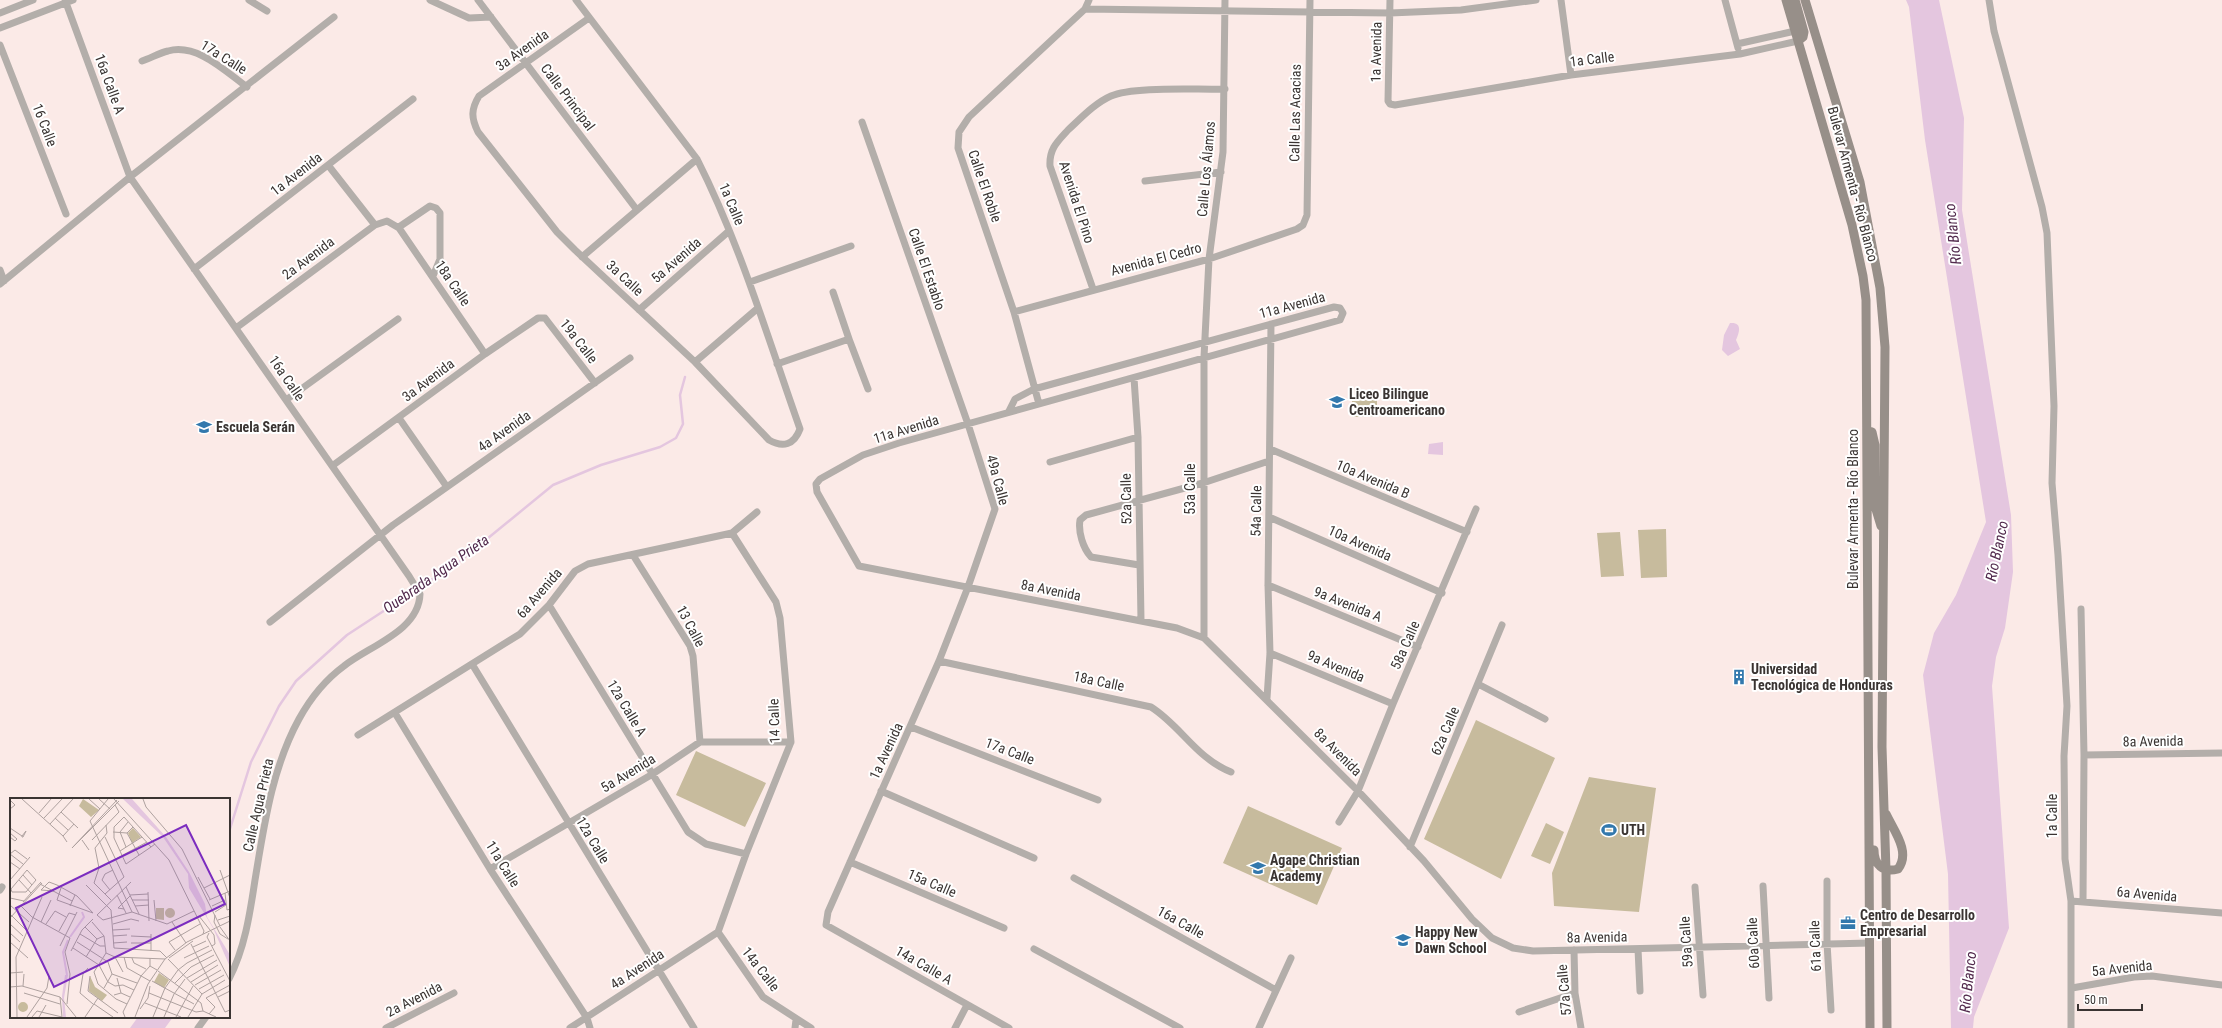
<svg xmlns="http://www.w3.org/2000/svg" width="2222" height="1028" font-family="'Roboto Condensed',sans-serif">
<rect width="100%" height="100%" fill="#fbeae7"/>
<path fill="#c7bb9d" d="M1352 399 1377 400V417H1352Z
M1666 529 1667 577 1641 578 1638 530Z
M1620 532 1624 576 1601 577 1597 533Z
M1476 720 1555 758 1501 879 1424 839Z
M696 751 766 783 745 827 676 795Z
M1589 777 1656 788 1639 912 1554 906 1552 873Z
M1248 806 1342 848 1317 905 1223 863Z
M1546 823 1564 832 1550 864 1531 856Z"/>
<path fill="#e4c6df" d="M1906 0H1939L1964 118 1962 210 2011 515 2013 572 2005 628 1996 657 1992 686 2009 928 1974 1017 1973 1028H1951L1948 874 1923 675 1934 633 1956 595 1986 522 1925 140 1909 7Z
M1730 323C1742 322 1740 331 1736 340L1740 349 1728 356 1722 350 1724 335Z
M1443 442V455L1428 454 1429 444Z
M138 1017H173L165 1028H130Z"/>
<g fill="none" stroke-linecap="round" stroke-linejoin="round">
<path stroke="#e4c6df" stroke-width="2.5" d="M229 832 251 762 279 706 296 681 347 635 460 561 553 485 601 465 660 447 676 438 683 424 680 395 685 377"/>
<path stroke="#b3aeaa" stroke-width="7" d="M65 0 130 177 409 576 420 594C419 631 369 646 344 666 325 680 310 699 299 719 272 768 264 826 255 880 250 913 245 948 229 979
M249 0 267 11
M430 0 469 18 491 17
M478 0 637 210
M576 0 697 159C741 246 768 339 800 429 794 445 783 448 769 440L695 362 575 250 557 232 478 132C471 118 471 109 479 96L589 18
M1390 0 1388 101 1390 104 1395 105 1571 75 1740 54 1798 41
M1561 0 1571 75
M1725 0 1738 48
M1989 0 1994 31 2042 207 2047 233 2054 406 2052 483 2058 555 2067 706 2064 756 2065 859 2071 901V1028
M1085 9 1390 13 1461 10 1536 0
M0 13 33 0
M0 28 73 0
M1737 44 1795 31
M0 45 66 214
M142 61C151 58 159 53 168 51 197 43 225 71 247 87
M862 122 968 424 995 509 968 587 939 661 828 912 826 925 1009 1028
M328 165 375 225
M1145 181 1221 172
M399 227 430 206 436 208 440 213V259L433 276
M582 257 697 159
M194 269 413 99
M0 270 4 281
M750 282 851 246
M0 284 130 177 334 17
M1093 289 1050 166C1049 149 1057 142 1068 130 1081 118 1095 103 1111 96 1133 86 1198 90 1225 89
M639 310 729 231
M1014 312 1209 259 1297 229 1303 225 1307 215 1310 0
M236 328 375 225 387 221 399 228 485 354
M849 339 868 389
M695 362 758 308
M777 364 849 339 833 292
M1134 378 1138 437 1141 620
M286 400 398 319
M1039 404 1014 312 958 148 959 132 969 117 1085 9 1089 0
M1009 411 1015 399 1034 389 1334 307 1340 308 1343 313 1340 320 899 443 863 455 820 479 816 484 817 492 859 566 1177 628 1204 638 1358 791 1424 861 1472 919 1492 938 1513 948 1533 951 1870 943
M399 418 447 487
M1270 449 1467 532
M1050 462 1138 437
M332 466 485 354 538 318H545L548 322 595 383
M1269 517 1442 593
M633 555 690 646 693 656 700 742
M1139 565 1091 557C1083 548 1078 532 1080 520L1086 515 1203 483 1269 461
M1268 585 1418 647
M549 605 688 832 706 844 746 854
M2081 609 2084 755 2083 901
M270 622 393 525 630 358
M1204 638V357L1209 259 1223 152 1225 0
M1270 653 1393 704
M939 661 1151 707C1181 726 1196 758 1231 772
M472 664 694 1028
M1478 684 1545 719
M1267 698 1270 653 1268 585 1271 324
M395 713 490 869 587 1018 590 1028
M911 727 1098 800
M358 735 520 634 549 605 575 571 588 564 732 533 757 512
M2084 755 2222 753
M881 791 1034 858
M1339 822 1358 791 1393 704 1476 509
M1410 847 1502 625
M850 862 1004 928
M490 869 651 775 700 742H791
M1074 878 1276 990
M1827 881V943L1831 1010
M1763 886 1769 998
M1695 887 1703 995
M0 890 2 887
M2071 901 2222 913
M718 932 746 854 791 742 780 618 776 602 732 533
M718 932 763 997 811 1028
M1034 949 1180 1028
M1638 949 1640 991
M1574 950 1575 993 1581 1028
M2072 988 2134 977 2152 976 2222 985
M1519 1012 1575 993
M198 1028 206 1017
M386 1028 454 993
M570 1028 718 932
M795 1028 796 1020
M955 1028 967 1005
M1259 1028 1291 958"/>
<path stroke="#978f89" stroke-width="9" d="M1786 0 1852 225 1863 276 1866 300 1870 1028
M1795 0 1804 32 1803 37 1798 41
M1805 0 1860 182 1880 288 1885 347 1882 747 1886 870 1887 1028
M1867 431 1872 432 1875 445V506L1881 526
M1874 850C1874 865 1883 873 1898 869 1911 852 1894 831 1886 814"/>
</g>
<defs>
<g id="school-bare" transform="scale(1.2)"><path d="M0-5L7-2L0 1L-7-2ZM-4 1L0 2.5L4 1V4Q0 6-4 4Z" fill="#3278ad" stroke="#fff" stroke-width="2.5" paint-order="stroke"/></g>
<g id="building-bare" transform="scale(1.2)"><path d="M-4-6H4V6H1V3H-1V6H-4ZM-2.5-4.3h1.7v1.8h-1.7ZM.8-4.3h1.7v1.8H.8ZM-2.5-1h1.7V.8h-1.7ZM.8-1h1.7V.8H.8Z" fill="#3278ad" stroke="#fff" stroke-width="2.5" paint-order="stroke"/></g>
<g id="stadium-bare" transform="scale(1.2)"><path d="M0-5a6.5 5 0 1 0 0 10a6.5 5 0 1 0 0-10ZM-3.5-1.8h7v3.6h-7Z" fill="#3278ad" stroke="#fff" stroke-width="2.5" paint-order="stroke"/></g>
<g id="office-bare" transform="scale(1.2)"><path d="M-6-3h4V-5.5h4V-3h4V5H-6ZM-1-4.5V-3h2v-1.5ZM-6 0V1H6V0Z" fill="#3278ad" stroke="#fff" stroke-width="2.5" paint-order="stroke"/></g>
</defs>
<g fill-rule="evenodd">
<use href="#school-bare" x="1337" y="402"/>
<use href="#school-bare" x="204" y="427"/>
<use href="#building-bare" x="1739" y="677"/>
<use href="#stadium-bare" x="1609" y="830"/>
<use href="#school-bare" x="1258" y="868"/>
<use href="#office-bare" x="1848" y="923"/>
<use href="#school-bare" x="1403" y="940"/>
</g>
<g text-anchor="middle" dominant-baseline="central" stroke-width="4" stroke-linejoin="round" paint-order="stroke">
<g font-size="14" fill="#3a3432" stroke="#fff">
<text transform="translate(522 50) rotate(-35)">3a Avenida</text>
<text transform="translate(1376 52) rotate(-89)">1a Avenida</text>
<text transform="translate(224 57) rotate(32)">17a Calle</text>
<text transform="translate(1592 59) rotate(-7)">1a Calle</text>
<text transform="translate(110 84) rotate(70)">16a Calle A</text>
<text transform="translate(568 97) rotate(53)">Calle Principal</text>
<text transform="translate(1295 113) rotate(-89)">Calle Las Acacias</text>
<text transform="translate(45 125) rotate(69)">16 Calle</text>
<text transform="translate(1206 169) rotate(-85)">Calle Los Álamos</text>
<text transform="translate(296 174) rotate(-38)">1a Avenida</text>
<text transform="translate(1853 184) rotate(75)">Bulevar Armenta - Río Blanco</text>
<text transform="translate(985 186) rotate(71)">Calle El Roble</text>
<text transform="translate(1077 202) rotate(72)">Avenida El Pino</text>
<text transform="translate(732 204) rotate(67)">1a Calle</text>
<text transform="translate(308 258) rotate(-37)">2a Avenida</text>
<text transform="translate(1156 259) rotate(-15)">Avenida El Cedro</text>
<text transform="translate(676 260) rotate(-41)">5a Avenida</text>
<text transform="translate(927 269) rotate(71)">Calle El Establo</text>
<text transform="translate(625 278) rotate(43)">3a Calle</text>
<text transform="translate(453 283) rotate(56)">18a Calle</text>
<text transform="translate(1292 305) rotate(-15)">11a Avenida</text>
<text transform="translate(579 341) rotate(52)">19a Calle</text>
<text transform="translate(287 378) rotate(55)">16a Calle</text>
<text transform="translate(428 380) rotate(-37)">3a Avenida</text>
<text transform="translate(906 429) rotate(-17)">11a Avenida</text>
<text transform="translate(504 431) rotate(-35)">4a Avenida</text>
<text transform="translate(1373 479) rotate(23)">10a Avenida B</text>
<text transform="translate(998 480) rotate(75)">49a Calle</text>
<text transform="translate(1190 489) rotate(-90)">53a Calle</text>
<text transform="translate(1126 499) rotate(-91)">52a Calle</text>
<text transform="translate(1853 509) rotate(-90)">Bulevar Armenta - Río Blanco</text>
<text transform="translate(1256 511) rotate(-89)">54a Calle</text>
<text transform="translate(1360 543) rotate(24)">10a Avenida</text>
<text transform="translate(1051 590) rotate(11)">8a Avenida</text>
<text transform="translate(539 593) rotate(-49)">6a Avenida</text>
<text transform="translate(1348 604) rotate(22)">9a Avenida A</text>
<text transform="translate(691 626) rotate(62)">13 Calle</text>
<text transform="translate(1405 645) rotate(-66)">58a Calle</text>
<text transform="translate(1336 666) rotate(23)">9a Avenida</text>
<text transform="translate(1099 681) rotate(12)">18a Calle</text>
<text transform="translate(627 708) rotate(59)">12a Calle A</text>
<text transform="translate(774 721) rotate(-92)">14 Calle</text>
<text transform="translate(1445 731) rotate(-67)">62a Calle</text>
<text transform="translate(2153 741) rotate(-1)">8a Avenida</text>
<text transform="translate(886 751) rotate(-65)">1a Avenida</text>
<text transform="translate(1010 751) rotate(21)">17a Calle</text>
<text transform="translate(1338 752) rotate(45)">8a Avenida</text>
<text transform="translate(628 773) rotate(-31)">5a Avenida</text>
<text transform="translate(258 805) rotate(-77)">Calle Agua Prieta</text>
<text transform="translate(2052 816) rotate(-90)">1a Calle</text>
<text transform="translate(593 840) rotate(59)">12a Calle</text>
<text transform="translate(503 864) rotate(58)">11a Calle</text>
<text transform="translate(932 883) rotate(23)">15a Calle</text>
<text transform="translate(2147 894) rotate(5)">6a Avenida</text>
<text transform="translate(1181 922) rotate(29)">16a Calle</text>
<text transform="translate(1597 937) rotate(-1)">8a Avenida</text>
<text transform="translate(1686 942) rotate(-94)">59a Calle</text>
<text transform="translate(1753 943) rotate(-93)">60a Calle</text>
<text transform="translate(1815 946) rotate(-92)">61a Calle</text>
<text transform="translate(924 965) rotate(30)">14a Calle A</text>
<text transform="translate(2122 968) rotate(-6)">5a Avenida</text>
<text transform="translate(637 969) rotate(-33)">4a Avenida</text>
<text transform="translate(761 969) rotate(52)">14a Calle</text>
<text transform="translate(1564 990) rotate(-95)">57a Calle</text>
<text transform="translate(414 999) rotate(-27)">2a Avenida</text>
</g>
<g font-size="14" font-weight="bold" fill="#3a3432" stroke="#fff" text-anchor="start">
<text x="1349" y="394">Liceo Bilingue<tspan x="1349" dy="16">Centroamericano</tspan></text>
<text x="216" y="427">Escuela Serán</text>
<text x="1751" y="669">Universidad<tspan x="1751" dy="16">Tecnológica de Honduras</tspan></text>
<text x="1621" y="830">UTH</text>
<text x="1270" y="860">Agape Christian<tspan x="1270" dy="16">Academy</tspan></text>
<text x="1860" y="915">Centro de Desarrollo<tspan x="1860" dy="16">Empresarial</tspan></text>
<text x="1415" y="932">Happy New<tspan x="1415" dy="16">Dawn School</tspan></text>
</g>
<g font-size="15" font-style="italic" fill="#522a4d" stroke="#fff">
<text transform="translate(1953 234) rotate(-96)">Río Blanco</text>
<text transform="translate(1997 551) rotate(-78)">Río Blanco</text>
<text transform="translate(436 574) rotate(-35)">Quebrada Agua Prieta</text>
<text transform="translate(1968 982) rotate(-84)">Río Blanco</text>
</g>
</g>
<g transform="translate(10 798)">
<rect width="220" height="220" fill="#fbeae7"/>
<path d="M73 1 89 12 81 19 69 8ZM123 30 131 39 122 45 118 35ZM155 115a5 5 0 1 1 10 0a5 5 0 1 1-10 0ZM146 110H154V122L146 121ZM149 175 159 182 154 190 144 184ZM80 178 85 189 97 197 92 203 79 193ZM8 209a5 5 0 1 1 10 0a5 5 0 1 1-10 0Z" fill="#c7bb9d"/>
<path d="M113 1H122L156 39 179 74 195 106 197 119 220 157V169L203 130 179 90 178 76 153 39ZM55 177H58L54 200 56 219H53L52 198Z" fill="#e4c6df"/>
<path fill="none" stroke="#e4c6df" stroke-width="2" d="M60 139 74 119 72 114M57 177 53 154 58 142"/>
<path fill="none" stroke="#aea19f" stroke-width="1" d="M12 1 53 38 57 44M79 1 90 11M89 1 100 11M98 1 80 23 122 114M104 1 159 62 194 133 193 136M133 1 136 9 172 51 210 128M0 2 5 7 0 11M51 14 68 30M29 15 41 1M34 20 52 1M45 20 58 32M40 26 63 1M96 27 97 35 85 50 89 70 84 85 101 102M0 30 12 38V39H13L16 33 12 38M103 34 117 35 123 29M0 35 7 41 5 43 0 39M117 35 129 57M53 38 64 26M95 39 114 79 95 96M72 42 79 52M82 42 109 14 105 7M116 49 110 34 118 24M141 49 114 19 104 29V40L116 66 141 49 145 46M62 50 109 3M62 50 107 2M110 53 132 39M0 56 5 52 17 61M0 56 13 66M0 64 10 71M89 70 137 44M17 72 26 82 16 94H2L1 91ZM210 72 220 100M13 77 22 87M188 79 200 101M0 82 20 59M9 82 21 95M121 84 87 117 93 122 122 114 157 126 184 113M30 86 62 103M76 87 101 112 104 150 150 153 157 160M116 89 129 116M51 90 47 102 83 115M194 90 220 77M100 92 92 82 95 76 103 72M44 93 31 92 39 84 47 87 67 98 83 115M138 94 139 123M215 95 217 112 220 111M107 97 116 115M120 97 138 96M0 100 14 103M122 102H139M144 102 146 123M199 102 220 93M13 104 31 84M0 107 19 124M10 107 22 119 60 140 55 154 60 176 57 206M60 108 65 97M125 108 139 107M202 108 215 102M114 111 108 110 120 98M45 113 56 119M205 114 216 107M0 116 16 132M205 117 204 124 210 136 218 141M189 118 204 137 205 146 202 148M0 120 32 85M208 122 220 118M31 124 41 102M82 124 94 138 96 155M162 124 176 145M0 126 13 138M36 126 45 113M103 126 121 121 129 123M75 129 87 141M210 129 220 143M103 132 120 131M49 133 59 115 66 117M0 135 10 144M199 135 197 139 220 183M70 136 90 148H95M141 136V153M103 138 117 137M121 138 141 139M0 144 18 160M67 144 98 164 102 176 127 185M103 145 117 144M121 145H141M181 146 215 214 220 212M50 148 67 114M183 149 196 143M63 150 89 167 98 184 105 188 113 187 124 192M165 152 159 144 190 126M61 153 72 132 83 121M96 155 84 174 88 186 106 201 117 206M96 155 105 159 155 161M76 159 87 141 94 138M105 159 113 174M114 159 117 170 140 183M122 160 124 165 136 171M140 160V168L147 172M159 160 183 143M174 160 199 148M158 161 192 196M78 170 73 176 70 195 83 206M148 173 191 205 193 213M0 175 13 174M80 178 78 193 108 215M107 180 111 195M177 180 207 162M142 183 184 206M181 184 208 167M165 185 181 169 204 157M185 187 211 172M13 188 14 176M0 189 12 188 50 199 66 219M94 190 102 176M189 191 214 177M14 195 50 206M139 195 186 214 193 213M104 197 111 195 120 199M50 199 52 219M208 199 220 193M196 200 220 187M196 200 205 209 199 216M135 205 171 219M84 206 103 219M130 211 138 200 140 188M193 213 206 219M7 219 6 159 32 99M17 219 37 190 39 178M22 219 27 213 52 219M29 219 36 207M75 219 88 200M115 219 113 214 131 178 140 168M125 219 138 186 155 161 177 144 220 123M143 219 155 190 168 172 177 165 202 152M154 219 164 196 175 181M166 219 183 188M178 219 192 196 215 182"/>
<path fill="#7b2cbf" fill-opacity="0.15" stroke="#7b2cbf" stroke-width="2" d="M176 27 215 106 44 189 6 110Z"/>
<rect width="220" height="220" fill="none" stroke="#3a3432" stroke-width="2"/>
</g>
<path d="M2078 1004v6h64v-6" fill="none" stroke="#3a3432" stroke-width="2"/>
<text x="2084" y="1004" font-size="12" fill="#3a3432" stroke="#ffffff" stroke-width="3" paint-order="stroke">50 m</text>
</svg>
